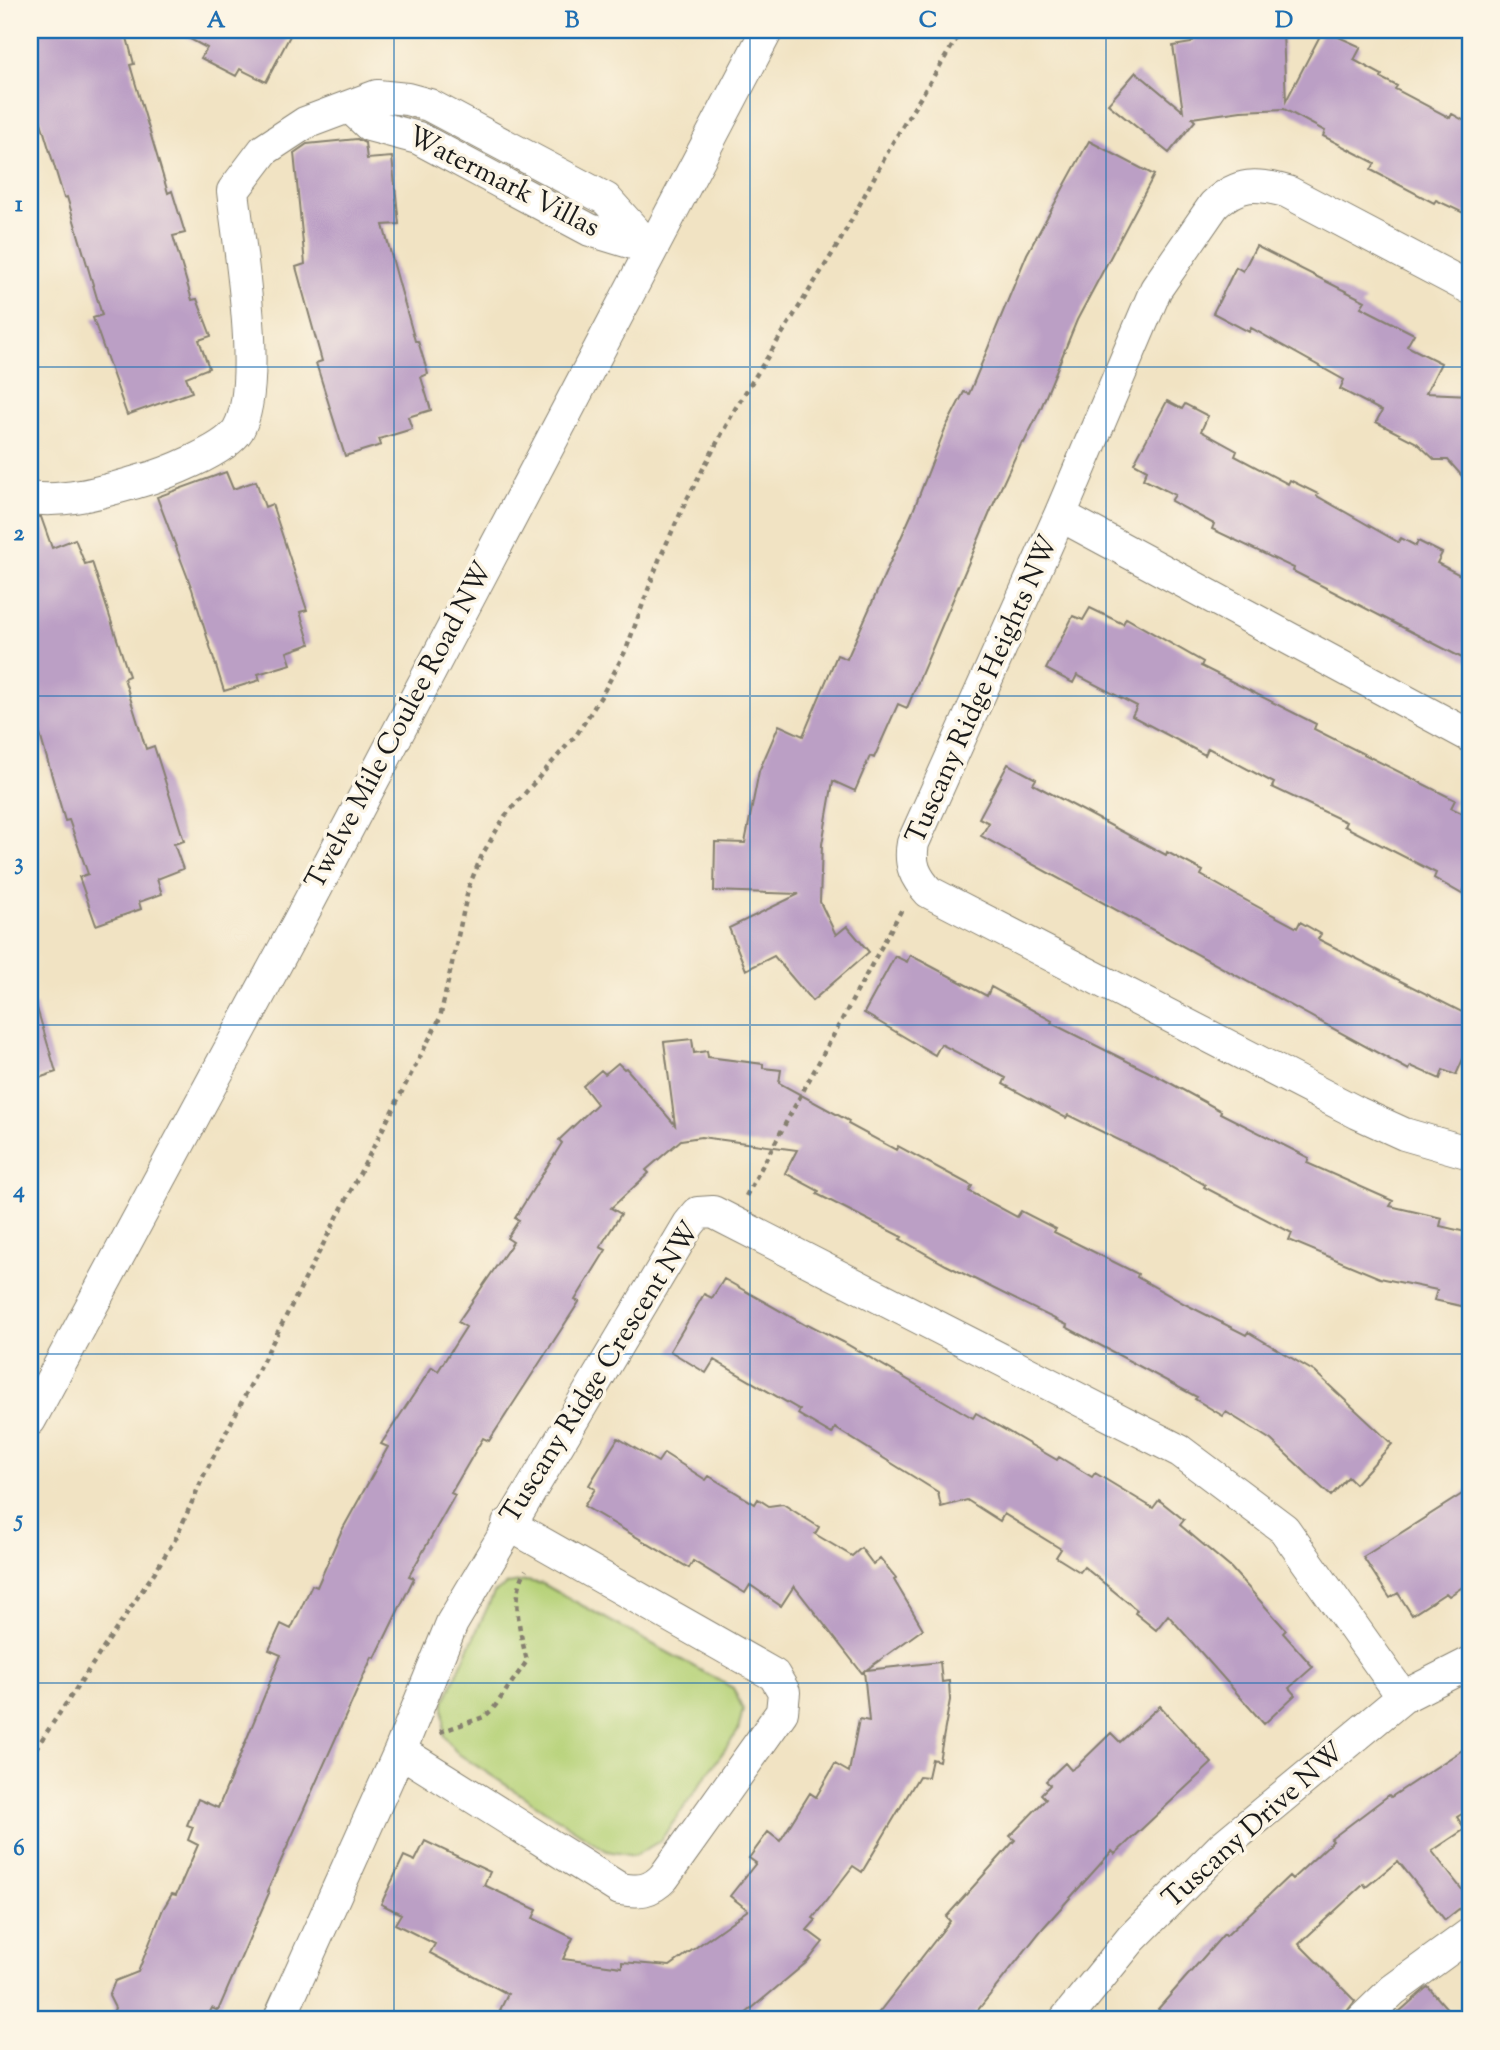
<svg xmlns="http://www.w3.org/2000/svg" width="1500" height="2050" font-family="'Sorts Mill Goudy',serif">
<rect width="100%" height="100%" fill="#fcf5e5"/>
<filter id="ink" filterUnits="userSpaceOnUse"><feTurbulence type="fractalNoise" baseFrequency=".0143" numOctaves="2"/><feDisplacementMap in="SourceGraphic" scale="14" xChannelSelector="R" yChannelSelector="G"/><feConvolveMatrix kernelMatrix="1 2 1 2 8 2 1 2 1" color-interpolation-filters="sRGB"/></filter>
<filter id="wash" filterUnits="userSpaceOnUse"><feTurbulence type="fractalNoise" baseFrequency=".00686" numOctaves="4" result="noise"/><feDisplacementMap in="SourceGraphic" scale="28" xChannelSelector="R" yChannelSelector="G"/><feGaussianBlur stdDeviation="1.57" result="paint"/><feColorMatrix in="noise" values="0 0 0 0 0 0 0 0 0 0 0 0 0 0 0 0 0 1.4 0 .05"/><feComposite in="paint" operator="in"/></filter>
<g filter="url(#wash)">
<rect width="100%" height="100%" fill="#f1e3c3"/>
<path fill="#b6d278" stroke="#69774a" stroke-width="2" d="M527 1581 543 1584 733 1688 743 1709 738 1731 660 1841 634 1856 607 1851 457 1753 444 1736V1702L494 1593 508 1584Z"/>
<g id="blocks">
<path fill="#bb9fc5" d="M30 30H125L134 64 130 65 168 193 172 191 185 233 173 236 192 300 197 299 211 336 199 340 209 368 186 377 192 392 127 415 93 318 102 315 67 197 64 198 30 86Z
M173 30H293L266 82 240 69 236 76 201 58 207 48Z
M1323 30 1361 47 1354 60 1382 75 1381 78 1397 86 1395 89 1450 118 1452 114 1470 124V216L1436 200 1434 203 1371 170 1375 163 1323 136 1325 131 1284 109 1241 111 1192 118 1195 121 1169 153 1108 104 1136 72 1183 111 1173 46 1191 43 1197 36 1223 32 1269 31V34L1283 33 1286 101Z
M357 139 365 143 367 159 392 157 399 224 383 225 415 341H418L428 374 421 377 431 410 408 417 412 429 379 439 381 445 345 456 316 363 322 361 296 267 305 264 294 153 307 144Z
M1089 141 1154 175 1077 320 1041 408 1024 443 1022 442 994 503 907 708 898 704 874 758 870 756 855 791 833 781 822 844 820 902 836 935 847 926 869 952 812 1001 774 956 746 970 729 928 799 894 714 891 715 842 745 843 759 771 779 725 803 736 837 655 847 659 913 511 945 429 964 392 969 394 1027 254Z
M1256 246 1365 301 1361 307 1414 334 1407 346 1441 363 1426 393 1470 395V485L1448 460H1435L1417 443 1376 422 1382 411 1340 389 1344 380 1251 328 1249 332 1213 313 1236 267 1243 271Z
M1167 401 1182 409 1185 404 1208 416 1201 431 1237 451 1235 456 1288 484 1290 480 1318 494 1317 496 1398 542 1401 538 1416 546 1418 541 1442 553 1437 563 1470 580V662L1293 571 1294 568 1212 529 1214 524 1171 501 1175 495 1143 479 1147 470 1134 463Z
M226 472 233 489 256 481 265 507 272 504 307 610 300 612 310 644 287 652 291 664 258 674 260 680 224 691 192 589 157 497Z
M30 516 41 517 52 548 75 539 85 564 92 562 129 676 124 678 146 749 154 746 184 841 174 844 183 869 157 879 162 894 139 902 141 909 96 925 79 877 88 874 69 820 65 821 30 700Z
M1090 608 1123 624 1126 618 1203 662 1201 666 1316 724 1314 729 1455 800 1451 808 1470 817V878L1462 894 1434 878 1436 873 1344 826 1346 822 1272 787 1274 783 1208 748 1205 755 1132 716 1137 706 1077 675 1073 683 1046 669 1073 616 1083 620Z
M1008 764 1036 779 1033 784 1166 855 1167 852 1203 871 1201 875 1238 896 1297 928 1300 922 1321 934 1318 939 1470 1016V1043L1456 1075 1443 1070 1440 1079 1411 1066 1409 1070 981 836 989 823 979 818Z
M910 955 987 996 991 987 1052 1021 1051 1023 1161 1078 1221 1111 1220 1113 1309 1158 1307 1163 1393 1201 1390 1206 1442 1218 1440 1226 1470 1233V1308L1434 1300 1437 1290 1380 1278 1289 1240 1292 1233 1204 1187 1205 1185 1170 1165 1068 1115 1066 1118 1003 1084 1006 1078 941 1044 935 1055 864 1013 895 956 907 962Z
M36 1005 56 1072 30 1081V1006Z
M692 1039 694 1053 707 1051 708 1057 763 1064V1068L781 1070 779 1083 849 1121 848 1124 896 1150 898 1146 972 1186 969 1191 1017 1217 1021 1211 1056 1229 1054 1232 1138 1274 1137 1277 1185 1304 1246 1335 1248 1332 1315 1372 1392 1444 1355 1484 1348 1477 1331 1496 1271 1440 1226 1412 1223 1416 1195 1399 1197 1397 1066 1327 1067 1325 946 1265 900 1239 902 1237 817 1194 819 1191 785 1173 797 1150 701 1137 681 1140 646 1170 649 1173 611 1208 621 1214 600 1247 606 1250 575 1300 579 1302 489 1441 483 1438 451 1493 455 1495 409 1576 414 1578 375 1658 372 1657 267 1892 269 1893 218 2011 212 2008 206 2020H110L115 2008 109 1996 115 1981 138 1972 163 1909 172 1894 176 1895 198 1845 188 1840 193 1827 187 1825 198 1799 218 1808 239 1758 281 1655 269 1650 281 1624 291 1629 312 1585 317 1587 341 1532 388 1447 381 1444 432 1367 438 1371 466 1327 458 1322 513 1242 507 1238 519 1220 515 1218 562 1143 559 1140 597 1104 583 1086 601 1070 605 1074 618 1063 624 1069 626 1068 675 1125 664 1042Z
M724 1279 807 1326 808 1324 843 1342 973 1418 976 1413 1057 1460 1059 1457 1092 1477 1095 1473 1153 1508 1159 1500 1184 1520 1180 1525 1231 1568 1286 1630 1283 1633 1313 1667 1289 1688 1295 1695 1264 1724 1168 1615 1156 1630 1135 1613 1137 1610 1084 1567 1080 1572 1056 1557 1061 1549 1004 1514 1000 1521 967 1500 941 1507 938 1492 835 1428 832 1434 798 1414 800 1410 714 1360 706 1373 670 1351 704 1294 712 1298Z
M618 1438 658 1462 664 1453 706 1480 709 1476 755 1504 758 1499 769 1506 783 1504 819 1527 815 1534 852 1556 861 1548 873 1564 880 1558 896 1578 894 1580 923 1629 866 1670 940 1662 942 1682 949 1681 950 1700 939 1761 932 1759 928 1777 919 1776 862 1872 853 1866 813 1918 816 1920 807 1930 823 1942 807 1962 738 2020H521L500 2010 508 1994 430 1953 435 1944 395 1924 401 1914 381 1904 404 1856 415 1861 425 1841 490 1872 484 1885 537 1910 533 1918 573 1938 563 1959 622 1967V1962L670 1966 748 1910 730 1896 756 1863 749 1858 768 1832 780 1841 810 1793 816 1797 835 1764 849 1772 859 1719 869 1721 864 1671 862 1673 794 1586 781 1606 750 1585 745 1593 693 1561 689 1568 584 1506 595 1489 589 1485Z
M1470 1489V1582L1449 1596 1446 1593 1412 1615 1398 1593 1390 1598 1363 1557Z
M1160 1706 1212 1763 1115 1854 1112 1851 1043 1928 970 2020H873L950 1921 946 1917 1015 1840 1010 1836 1046 1799 1041 1794 1050 1785 1046 1781 1065 1763 1071 1770 1077 1766 1111 1733 1120 1742Z
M1470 1745V1809L1457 1817 1465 1829 1432 1851 1470 1900 1445 1920 1398 1861 1366 1887 1364 1884 1299 1944 1355 2001 1345 2014 1344 2020H1171L1158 2009 1224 1934 1226 1936 1289 1876 1292 1879 1333 1841 1331 1839 1389 1795 1391 1797Z
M1428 1987 1457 2020H1390L1425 1989Z"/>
</g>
</g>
<g filter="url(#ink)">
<use href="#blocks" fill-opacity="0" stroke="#868070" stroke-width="2"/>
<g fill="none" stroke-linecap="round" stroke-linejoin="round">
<g stroke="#868070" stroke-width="34">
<path id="minor" d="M350 107 369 125 418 138 590 230 649 248
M1470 288 1288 192C1257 183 1238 182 1214 205L1156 289 1060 515 913 843C909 864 915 877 929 892L1358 1113 1404 1134 1470 1153
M30 498C67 503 104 491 140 481 163 475 225 451 238 430 264 385 239 246 233 191L264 150 305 123 377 96 407 99 429 105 606 199 650 248
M1060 515 1470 736
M30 1420 299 921 767 30
M400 1751 620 1889C639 1892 650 1892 664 1877L782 1712 784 1692 774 1675 508 1524
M279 2020 400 1751 452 1623 689 1224 698 1213 713 1212 1180 1451 1284 1529 1403 1697
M1065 2020 1131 1939 1223 1846 1403 1697 1470 1663
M1362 2020 1393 1990 1470 1934"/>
</g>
<path stroke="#868070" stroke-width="4.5" stroke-dasharray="5 5" stroke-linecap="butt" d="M746 1196 902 909
M440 1732 484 1717 493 1709 527 1661C520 1631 510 1597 526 1570
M30 1757 154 1573 176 1538 204 1475 440 1018 469 886 482 855 505 816 577 734 602 695 626 650 659 560 687 499 735 409 839 243 893 142 962 30"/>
<use href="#minor" stroke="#fff" stroke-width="32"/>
</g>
</g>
<path fill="none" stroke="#1f6fb2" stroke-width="2" stroke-opacity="0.55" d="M394 30V2020M750 30V2020M1106 30V2020M30 367H1470M30 696H1470M30 1025H1470M30 1354H1470M30 1683H1470"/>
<g text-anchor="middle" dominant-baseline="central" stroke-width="7" stroke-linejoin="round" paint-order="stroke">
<g font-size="28" fill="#1c1c1c" stroke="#fcf5e5">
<text transform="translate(503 183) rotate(27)">Watermark Villas</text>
<text transform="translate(983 690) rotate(-66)">Tuscany Ridge Heights NW</text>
<text transform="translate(400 726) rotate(-62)">Twelve Mile Coulee Road NW</text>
<text transform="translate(601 1373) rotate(-58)">Tuscany Ridge Crescent NW</text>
<text transform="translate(1254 1826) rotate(-42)">Tuscany Drive NW</text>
</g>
</g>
<rect width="1500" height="2050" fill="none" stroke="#fcf5e5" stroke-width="77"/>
<rect x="38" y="38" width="1424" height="1973" fill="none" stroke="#1f6fb2" stroke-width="2.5"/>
<g font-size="23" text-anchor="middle" font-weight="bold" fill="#1f6fb2">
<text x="216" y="27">A</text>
<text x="572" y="27">B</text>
<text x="928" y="27">C</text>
<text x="1284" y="27">D</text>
<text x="19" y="211">1</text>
<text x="19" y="540">2</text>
<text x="19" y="869">3</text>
<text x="19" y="1197">4</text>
<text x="19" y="1526">5</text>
<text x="19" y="1855">6</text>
</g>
</svg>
